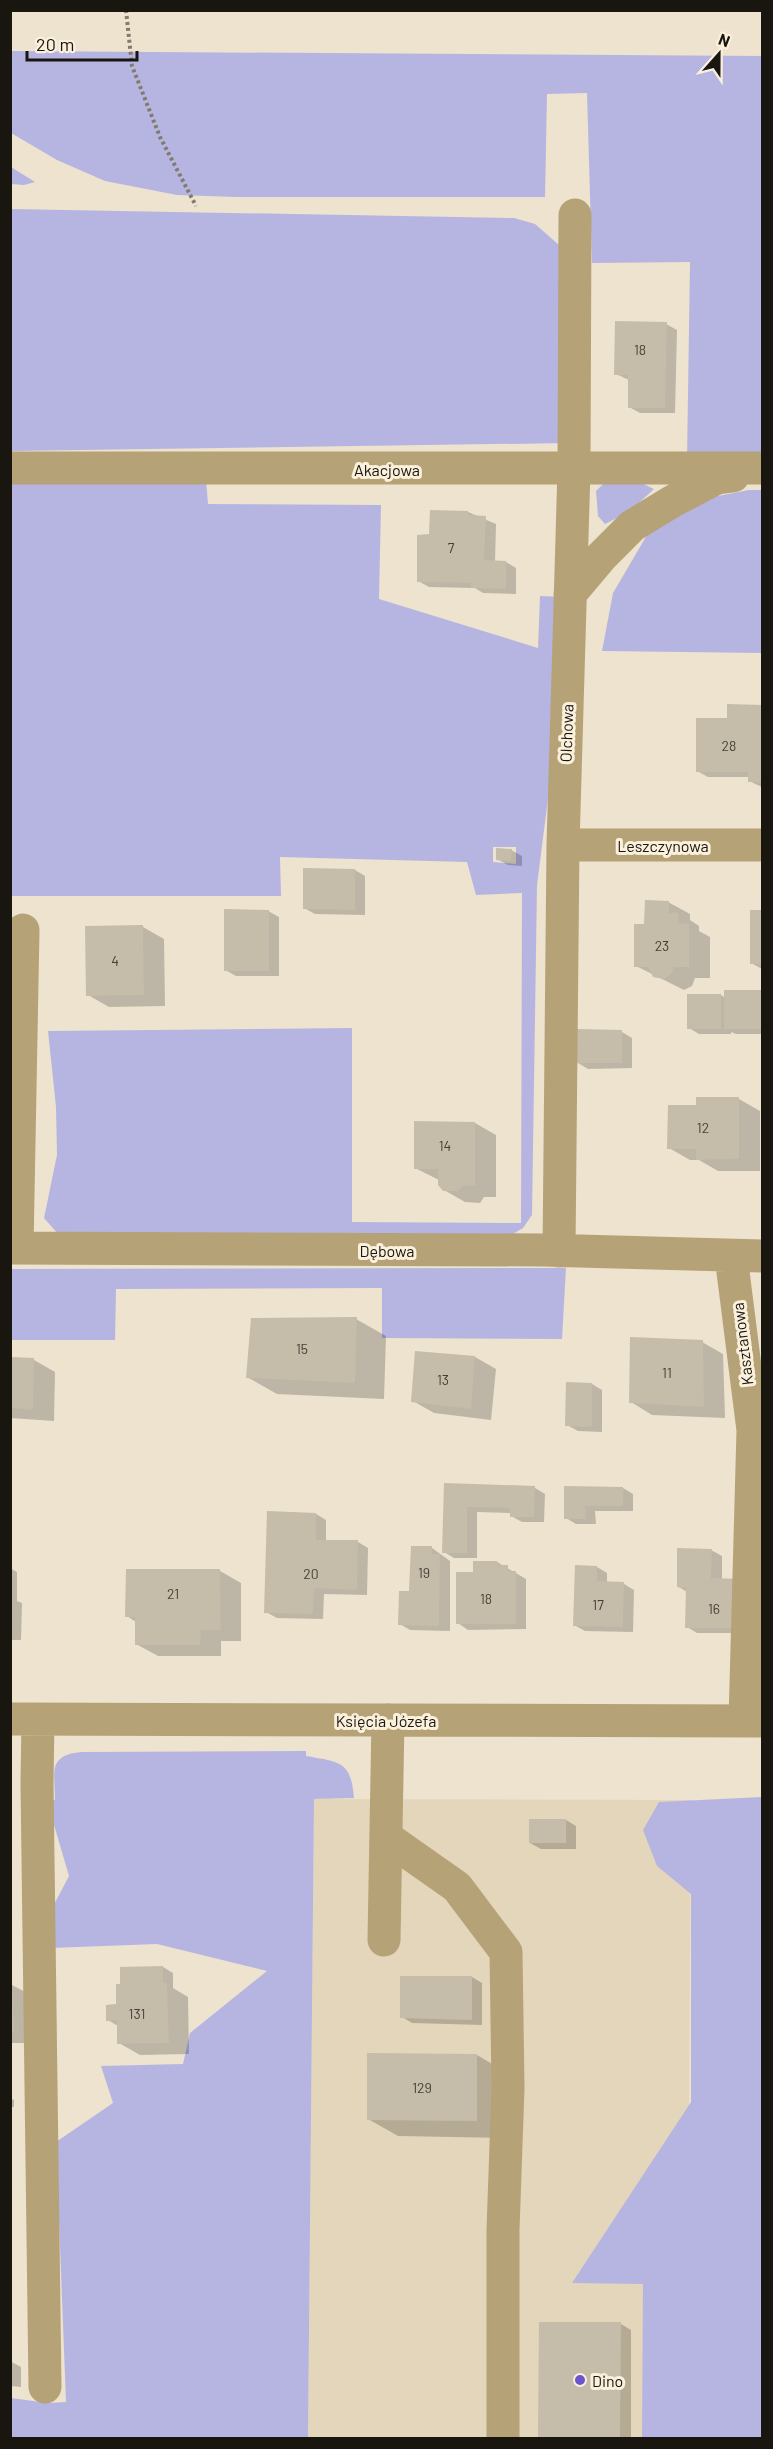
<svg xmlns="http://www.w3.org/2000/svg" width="773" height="2449" font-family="Barlow,sans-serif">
<rect width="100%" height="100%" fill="#ede3cf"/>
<path fill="#e3d6bb" d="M314 1799 691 1800 687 2438H308Z"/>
<path fill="#b6b5e1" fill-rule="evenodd" d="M11 51 762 56V454L687 460 690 262 592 263 587 93 547 94 545 197H236L177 195 105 181 57 160 11 133Z
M11 166V167L35 182 24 185 11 184Z
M11 209 514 218 535 224 559 245 571 443 11 451Z
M206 480 208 504 381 505 379 599 538 648 540 596 563 597 552 767 537 885 532 1215 523 1228 506 1238 59 1235 44 1218 57 1155 56 1107 48 1031 352 1028V1222L521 1223 522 893 476 895 467 862 280 857 281 896H11L10 482ZM493 847H516V864L493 862Z
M639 482 654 489 629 512 605 524 598 516 596 491 603 484Z
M749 490H762V653L602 651 613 593 647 535 697 500Z
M566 1268 562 1339 382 1338V1288L116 1289 115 1340H11V1269Z
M306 1751V1756C340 1762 351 1761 354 1798L314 1799 308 2438H11V2398L48 2403 66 2402 56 2142 113 2103 101 2066 183 2064 190 2033 267 1971 157 1944 51 1948 49 1914 69 1876 47 1801 55 1800C55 1772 47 1755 82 1752Z
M762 1797V2438H642L643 2284 572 2283 691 2102V1894L657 1866 643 1830 659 1802Z"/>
<path fill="#0003" d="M666 324 677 330 675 413H640L629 407V380L616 374Z
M468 512 496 524 495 562H506L516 568V594L483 593 475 588 429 587 418 581 431 536Z
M728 706H762V787L749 781V777H708L697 771 728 719Z
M511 850 522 856V866L508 865 497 859Z
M355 870 365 876V915L315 914 304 908Z
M668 902 690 914V920L699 926V931L710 937V978H695L692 986 684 990 636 966 646 925Z
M268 911 279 917V976H236L225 970Z
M752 911H762V969L751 963Z
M143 927 164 939 165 1006 109 1007 88 995Z
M725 992H762V1034H736L731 1032V1034H699L689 1028 721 995 725 998Z
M622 1032 632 1038V1068L588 1069 578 1063Z
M739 1099 760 1111V1171H718L699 1160H690L669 1148 698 1107Z
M475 1123 496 1135V1197H484L480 1203 465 1202 444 1190 439 1180 415 1168Z
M356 1319 386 1336 384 1399 277 1394 247 1377Z
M702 1342 723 1354 725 1418 652 1415 631 1402Z
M475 1357 496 1369 491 1420 434 1413 413 1401Z
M10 1359 34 1360 55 1372 54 1421 10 1418Z
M592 1384 602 1390V1432L578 1431 567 1425Z
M445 1485 535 1488 545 1494 544 1522H522L511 1516 512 1513 477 1512V1558H454L444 1552Z
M566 1487 623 1488 633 1494V1511H595L596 1524H576L566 1518Z
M316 1514 326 1520V1541L358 1542 368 1548 367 1595 324 1594 323 1619 277 1618 266 1612Z
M432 1548 450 1561V1631L410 1630 400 1624 410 1592Z
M711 1550 722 1556V1580L752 1633H697L687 1627V1592L679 1587Z
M497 1562 526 1579V1629L468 1630 458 1623 475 1573Z
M597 1567 607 1573V1583L624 1584 634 1590 633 1632 585 1631 574 1625Z
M10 1568 17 1572V1601L22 1603 21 1640H10Z
M220 1571 241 1583V1641H221V1656H158L136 1644V1622L127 1616Z
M566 1820 576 1826V1849H541L530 1843Z
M163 1967 173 1973V1988L188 1997 189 2054 140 2055 119 2043 118 2026 108 2020 118 2006Z
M472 1977 482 1983V2025L412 2023 402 2017Z
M10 1984 33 1996 34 2043H10Z
M477 2055 506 2072V2138L398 2136 368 2119Z
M10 2098 14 2100V2107H10Z
M540 2324H621L631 2330V2438H539Z
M10 2361 21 2367V2387L10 2386Z"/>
<path fill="#c5bca9" d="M615 321 667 322 665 408H628V375H614Z
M430 510 468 511V515L486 516 484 560 506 561V589L471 588V583L417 582V535L429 534Z
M727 704 762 705V782H748V772H696V718H727Z
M496 848 512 849 511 861 496 860Z
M303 868 355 869V910L303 909Z
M645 900 669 901V913L678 912 679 923 689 924V967H674L671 974 664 979 653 977 648 967H634V924H644Z
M224 909 269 910V971H224Z
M750 910H762V964H750Z
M143 925 144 995 86 996 85 926Z
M724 990H762V1029H724Z
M687 994H721V1029H687Z
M576 1029 622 1030V1063H576Z
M696 1097H739V1159L696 1160V1149H667L668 1105H696Z
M414 1121 475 1122V1185L463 1186 458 1191H443L438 1185V1169H414Z
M357 1317 355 1383 246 1378 251 1318Z
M630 1337 703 1340 704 1407 629 1403Z
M415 1351 475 1356 471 1409 411 1402Z
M10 1357 34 1358 33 1410 10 1408Z
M566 1382 592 1383V1427L565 1426Z
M444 1483 535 1486 534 1517H510V1508L467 1507V1553H442Z
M564 1486 623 1487V1506H585L586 1519H564Z
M267 1511 316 1513V1540H358L357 1590 314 1588 313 1614 264 1613Z
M411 1546H432V1554H440L439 1626 398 1625 399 1591H409Z
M677 1548 712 1549 711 1578 742 1579V1628H685L686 1588 677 1587Z
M473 1561H497L498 1565H508V1571H516V1624H456V1572H473Z
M575 1565 597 1566V1581L624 1582 623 1627 573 1626Z
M126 1569H220L221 1630H201L200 1645H135V1617H125Z
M529 1819H566V1843H529Z
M163 1966V1983H167L169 2043 117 2044V2020L106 2021V2005L116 2004V1984H120V1967Z
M400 1976H472V2020L400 2018Z
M10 1984H12L14 2031H10Z
M367 2053 477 2054V2121L367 2120Z
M539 2322H621L620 2438H538Z"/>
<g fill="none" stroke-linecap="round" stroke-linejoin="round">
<path stroke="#817b6e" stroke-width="4" stroke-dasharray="3 3" stroke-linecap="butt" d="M126 10 132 66 160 137 196 206"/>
<path stroke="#b6a277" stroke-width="33" d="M10 468H762
M570 594 602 556 632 526 673 501 717 478 733 476
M563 845H762
M10 1248 543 1250 762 1256
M17 1248 23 930
M559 1251 563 845 574 469 575 215
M731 1256 753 1430 745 1721
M10 1719 762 1721
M38 1720 37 1783 45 2387
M386 1837 457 1887 506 1952 508 2088 503 2230V2438
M384 1940 388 1720"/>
</g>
<circle fill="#6955ce" stroke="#faf0dc" stroke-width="2" cx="580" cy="2380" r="6"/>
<g text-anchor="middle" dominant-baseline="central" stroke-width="6" stroke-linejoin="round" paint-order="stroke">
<g font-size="14" fill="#444036">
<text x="640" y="349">18</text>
<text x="451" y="547">7</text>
<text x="729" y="745">28</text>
<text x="662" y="945">23</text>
<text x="115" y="960">4</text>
<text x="703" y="1127">12</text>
<text x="445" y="1145">14</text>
<text x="302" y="1348">15</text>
<text x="667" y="1372">11</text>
<text x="443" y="1379">13</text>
<text x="424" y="1572">19</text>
<text x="311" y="1573">20</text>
<text x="173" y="1593">21</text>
<text x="486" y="1598">18</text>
<text x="598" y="1604">17</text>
<text x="714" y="1608">16</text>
<text x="137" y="2013">131</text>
<text x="422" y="2087">129</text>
</g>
<g font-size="16" fill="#19160f" stroke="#faf0dc">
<text x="387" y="469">Akacjowa</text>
<text transform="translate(566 733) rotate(-88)">Olchowa</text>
<text x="663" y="845">Leszczynowa</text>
<text x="387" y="1250">Dębowa</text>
<text transform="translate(742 1344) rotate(-97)">Kasztanowa</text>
<text x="386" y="1720">Księcia Józefa</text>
</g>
<g font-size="16" fill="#19160f" stroke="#faf0dc" text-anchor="start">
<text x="592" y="2380">Dino</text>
</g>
</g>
<rect width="773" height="2449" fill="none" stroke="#19160f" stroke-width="24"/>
<g transform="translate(719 54) rotate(21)" stroke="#faf0dc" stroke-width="4.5" paint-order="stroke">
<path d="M0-4.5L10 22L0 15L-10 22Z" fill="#19160f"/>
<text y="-9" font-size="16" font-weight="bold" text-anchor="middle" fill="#19160f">N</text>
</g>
<path d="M27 51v9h110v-9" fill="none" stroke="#19160f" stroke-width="3"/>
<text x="36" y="51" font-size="18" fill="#19160f" stroke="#faf0dc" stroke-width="4.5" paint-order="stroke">20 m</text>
</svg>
